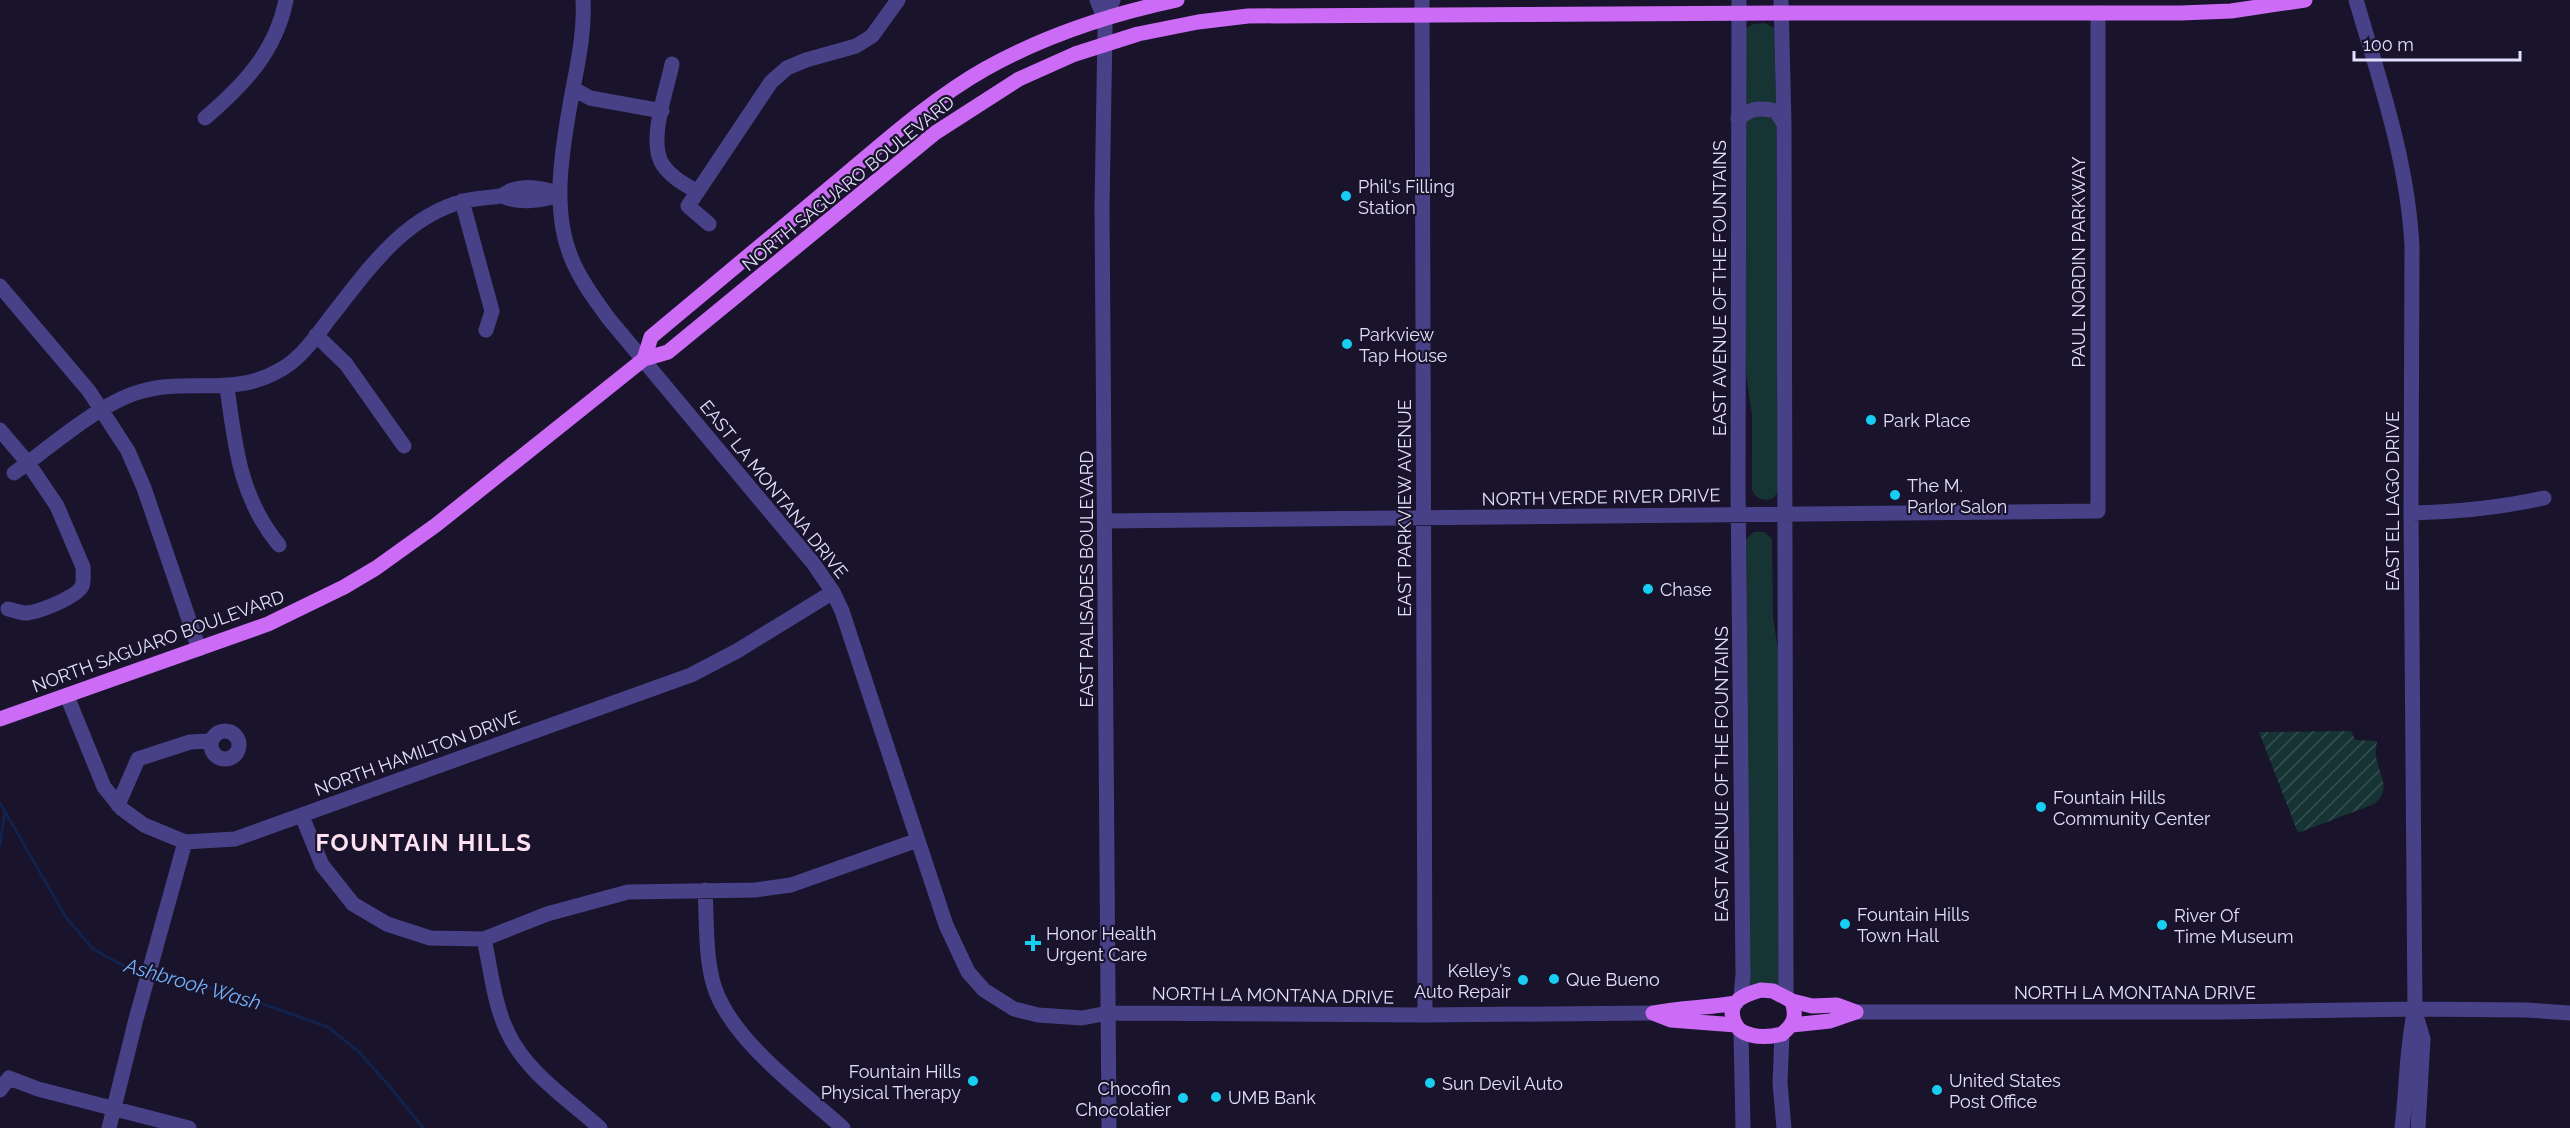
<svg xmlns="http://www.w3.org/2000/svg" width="2570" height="1128" font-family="Raleway,sans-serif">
<defs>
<pattern id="garden-furrows" width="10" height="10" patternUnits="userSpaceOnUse" patternTransform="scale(1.5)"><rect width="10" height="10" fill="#163434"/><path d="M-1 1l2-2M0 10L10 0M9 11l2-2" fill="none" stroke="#385152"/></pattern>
</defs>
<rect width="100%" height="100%" fill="#19132b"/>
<path fill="#163434" d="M1765 23 1774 28 1776 105H1745L1746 28 1754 24Z
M1768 113 1776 122 1778 484V492L1773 498C1764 502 1756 499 1752 490V415L1746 375V118Z
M1754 532H1765L1772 539 1773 617 1779 656 1782 987 1746 988 1748 976 1746 539Z"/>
<path fill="url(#garden-furrows)" d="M2351 731 2355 740 2377 741C2376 748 2375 755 2377 761 2381 778 2391 791 2374 804L2298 833 2259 732Z"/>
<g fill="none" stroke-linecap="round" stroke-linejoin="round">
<path stroke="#11234c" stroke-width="3" d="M0 803 65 916 93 949 135 972 143 973
M0 845 5 811
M152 975 229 992 328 1027 359 1052 392 1089 423 1128"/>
<path stroke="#484187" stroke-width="15" d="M583 0C585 36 576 70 570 105 561 156 551 216 574 264 583 284 596 301 609 319L813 563 833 592 842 611 946 925 968 972 984 990 1014 1009 1038 1015 1082 1018 1108 1013 1425 1015 1653 1013
M1097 0 1105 20V29L1102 208 1109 1128
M1422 0 1425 1015
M1739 0 1738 488 1743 975 1741 997
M1781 0 1784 124 1786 996
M2356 0C2380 81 2408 163 2412 247L2411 513 2415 1009C2406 1049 2407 1088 2402 1128
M1105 20 1113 0
M672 64C667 90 647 142 663 165 671 177 684 184 696 191
M574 89 590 98 662 111
M205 118C244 85 276 51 286 0
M1738 119C1751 108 1759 107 1776 111L1784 124
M502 196C519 204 543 201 560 194
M462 201 492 311 486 330
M709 224 688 206 771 82 787 68 806 60 856 46 872 36 898 0
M0 286 89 391 128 451 144 488 199 649
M316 335 346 364 404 446
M227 387C235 446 240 498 279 545
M0 430 28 463 57 506 83 567C83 573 84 581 82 586 77 597 39 612 27 613 21 613 13 610 8 609
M14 473C49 448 98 404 139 392 187 377 232 398 280 370 301 359 316 336 330 318 367 271 403 217 464 201 476 198 488 198 500 196 504 195 507 192 512 190 527 185 546 189 560 194
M2411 513C2457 512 2499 508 2544 498
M1105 521 2098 511V13
M67 696 104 787 122 809 144 825 185 842 235 839 691 675 737 651 833 592
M211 745a14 14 0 1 1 28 0a14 14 0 1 1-28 0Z
M118 805 138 759 190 742 211 741
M302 816 322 865 353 904 387 924 430 938 484 939 547 914 628 892 755 890 791 885 918 840
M705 890C707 922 705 956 714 986 731 1040 802 1091 843 1128
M484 939C491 970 494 1005 508 1033 527 1073 568 1099 600 1128
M1856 1012H2222L2415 1009 2526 1010 2570 1013
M2415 1012 2423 1039 2418 1128
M1741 1032 1743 1128
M1782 1034 1780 1083 1784 1128
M0 1090 9 1078 38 1089 189 1128
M109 1128 136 1019 185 842"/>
<path stroke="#cc6cf6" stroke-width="15" d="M644 359 651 337C709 288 768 240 826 191 877 149 927 102 985 69 1044 36 1111 14 1177 0
M0 719 268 624 344 587 376 568 436 525 644 359 668 352 935 133 1019 79 1075 54 1138 34 1198 22 1248 16 1781 13H2181L2231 11 2305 0
M1761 990 1773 991 1792 1001C1797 1017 1794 1024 1782 1034 1770 1037 1755 1038 1743 1032 1739 1030 1736 1026 1734 1021 1726 1001 1746 994 1761 990Z
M1792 1001 1812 1006 1837 1005 1856 1012
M1653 1013 1671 1020 1736 1025
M1653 1013C1681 1007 1708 1008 1736 1003
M1792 1025 1830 1021 1856 1012"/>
</g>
<g fill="#17cdf1" stroke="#19132b" stroke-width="2">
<circle cx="1346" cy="196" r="6"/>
<circle cx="1347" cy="344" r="6"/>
<circle cx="1871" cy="420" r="6"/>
<circle cx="1895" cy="495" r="6"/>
<circle cx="1648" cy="589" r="6"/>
<circle cx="2041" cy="807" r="6"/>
<circle cx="1845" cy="924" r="6"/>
<circle cx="2162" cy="925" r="6"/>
<path d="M1030 934h6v6h6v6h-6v6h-6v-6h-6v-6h6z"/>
<circle cx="1554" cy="979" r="6"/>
<circle cx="1523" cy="980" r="6"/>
<circle cx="973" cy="1081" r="6"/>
<circle cx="1430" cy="1083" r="6"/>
<circle cx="1937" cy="1090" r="6"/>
<circle cx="1216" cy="1097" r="6"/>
<circle cx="1183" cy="1098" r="6"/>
</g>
<g text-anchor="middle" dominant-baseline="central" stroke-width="4.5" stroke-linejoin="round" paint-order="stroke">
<g font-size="18" fill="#e4dffd" stroke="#19132b">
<text transform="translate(848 183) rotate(-39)">NORTH SAGUARO BOULEVARD</text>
<text transform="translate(2078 262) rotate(-90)">PAUL NORDIN PARKWAY</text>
<text transform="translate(1719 288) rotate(-90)">EAST AVENUE OF THE FOUNTAINS</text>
<text transform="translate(774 489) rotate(51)">EAST LA MONTANA DRIVE</text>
<text transform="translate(1601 497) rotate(-1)">NORTH VERDE RIVER DRIVE</text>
<text transform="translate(2392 501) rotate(-90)">EAST EL LAGO DRIVE</text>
<text transform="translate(1404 508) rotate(-90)">EAST PARKVIEW AVENUE</text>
<text transform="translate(1086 579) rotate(-90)">EAST PALISADES BOULEVARD</text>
<text transform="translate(158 641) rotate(-20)">NORTH SAGUARO BOULEVARD</text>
<text transform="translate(417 753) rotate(-20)">NORTH HAMILTON DRIVE</text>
<text transform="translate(1721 774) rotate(-90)">EAST AVENUE OF THE FOUNTAINS</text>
<text x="2135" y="992">NORTH LA MONTANA DRIVE</text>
<text transform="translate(1273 995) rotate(1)">NORTH LA MONTANA DRIVE</text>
</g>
<g font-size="18" fill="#e4dffd" stroke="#19132b" text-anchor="start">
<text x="1358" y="186">Phil's Filling<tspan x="1358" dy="21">Station</tspan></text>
<text x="1359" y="334">Parkview<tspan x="1359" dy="21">Tap House</tspan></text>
<text x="1883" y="420">Park Place</text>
<text x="1907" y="485">The M.<tspan x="1907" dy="21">Parlor Salon</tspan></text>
<text x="1660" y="589">Chase</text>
<text x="2053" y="797">Fountain Hills<tspan x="2053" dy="21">Community Center</tspan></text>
<text x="1857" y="914">Fountain Hills<tspan x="1857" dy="21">Town Hall</tspan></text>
<text x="2174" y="915">River Of<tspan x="2174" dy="21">Time Museum</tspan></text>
<text x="1046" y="933">Honor Health<tspan x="1046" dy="21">Urgent Care</tspan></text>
<text x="1511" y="970" text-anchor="end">Kelley's<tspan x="1511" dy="21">Auto Repair</tspan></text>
<text x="1566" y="979">Que Bueno</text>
<text x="961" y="1071" text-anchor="end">Fountain Hills<tspan x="961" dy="21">Physical Therapy</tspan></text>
<text x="1949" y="1080">United States<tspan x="1949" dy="21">Post Office</tspan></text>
<text x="1442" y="1083">Sun Devil Auto</text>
<text x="1171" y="1088" text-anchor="end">Chocofin<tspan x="1171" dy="21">Chocolatier</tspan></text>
<text x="1228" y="1097">UMB Bank</text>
</g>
<g font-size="20" font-style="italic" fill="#73b1f7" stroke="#19132b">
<text transform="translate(193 984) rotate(16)">Ashbrook Wash</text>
</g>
<g font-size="24" font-weight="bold" letter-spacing="1.5" fill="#fde1f1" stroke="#19132b">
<text x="424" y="842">FOUNTAIN HILLS</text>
</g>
</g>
<path d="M2354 51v9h166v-9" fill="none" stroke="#e4dffd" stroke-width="3"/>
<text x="2363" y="51" font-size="18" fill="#e4dffd" stroke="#19132b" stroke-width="4.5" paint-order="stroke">100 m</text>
</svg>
